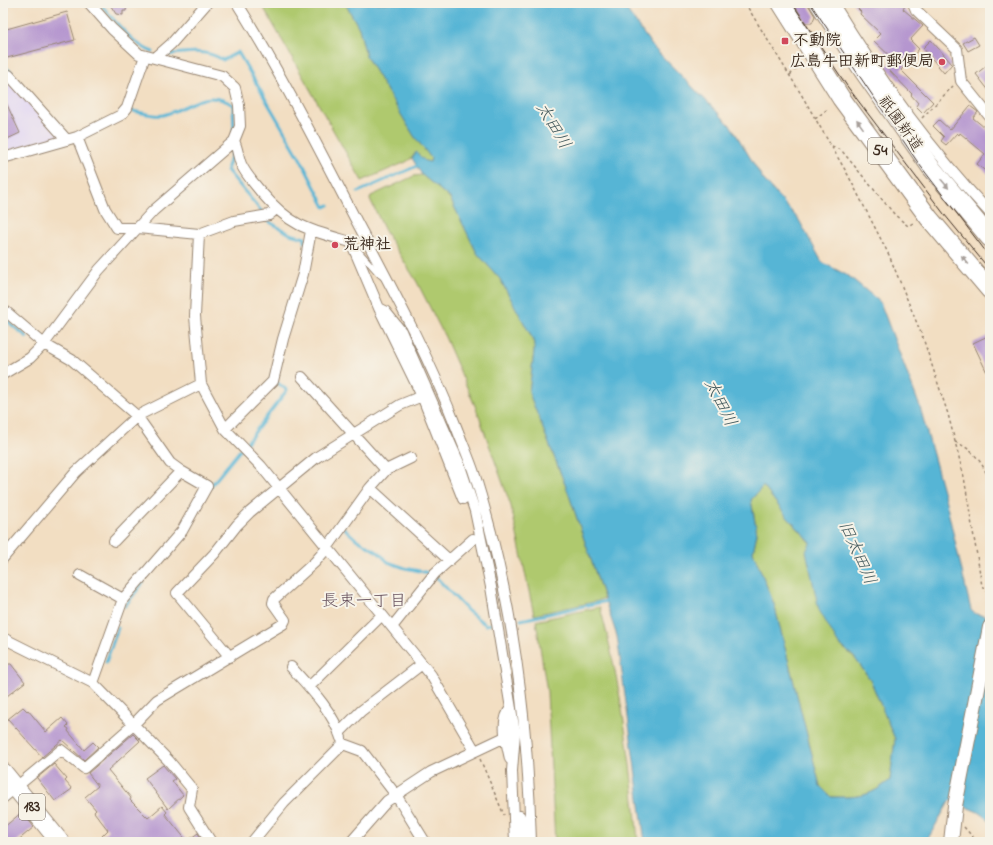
<svg xmlns="http://www.w3.org/2000/svg" width="993" height="845" font-family="'Indie Flower','Klee One',sans-serif">
<rect width="100%" height="100%" fill="#f7f3e8"/>
<filter id="ink" filterUnits="userSpaceOnUse"><feTurbulence type="fractalNoise" baseFrequency=".025" numOctaves="2"/><feDisplacementMap in="SourceGraphic" scale="8" xChannelSelector="R" yChannelSelector="G"/><feConvolveMatrix kernelMatrix="1 2 1 2 8 2 1 2 1" color-interpolation-filters="sRGB"/></filter>
<filter id="wash" filterUnits="userSpaceOnUse"><feTurbulence type="fractalNoise" baseFrequency=".012" numOctaves="4" result="noise"/><feDisplacementMap in="SourceGraphic" scale="16" xChannelSelector="R" yChannelSelector="G"/><feGaussianBlur stdDeviation="0.9" result="paint"/><feColorMatrix in="noise" values="0 0 0 0 0 0 0 0 0 0 0 0 0 0 0 0 0 1.4 0 .05"/><feComposite in="paint" operator="in"/></filter>
<g filter="url(#wash)">
<rect width="100%" height="100%" fill="#f2dec2"/>
<path fill="#e0d4f4" d="M3 62V74L61 137 3 153Z"/>
<path fill="#afc96e" stroke="#757a46" d="M261 3H345L359 28 366 56 414 136 431 158 430 162 425 161 416 152 412 158 406 162 362 181Z
M422 175 450 198 477 253 500 279 535 343 529 393 568 492 604 598 598 601 534 615 511 506 476 408 445 337 417 282 385 231 370 199 371 196 414 176Z
M763 486 788 518 811 543 838 643 854 657 870 679 895 739 890 780C868 798 858 797 831 797L820 786 774 604 753 552 757 533 751 500Z
M600 607C621 684 631 763 638 842H555L547 692 536 621Z"/>
<path fill="#57b5d5" stroke="#49707a" fill-rule="evenodd" d="M345 3H622L653 47 731 126 763 179 799 220 822 262 850 277 880 302 920 407 945 498 971 610 974 613 990 618V821L978 812 950 800 926 842H645L617 636 568 492 529 393 535 343 500 279 477 253 450 198 422 175 412 158 416 152 425 161 430 162 431 158 414 136 366 56 359 28ZM763 486 788 518 811 542 806 551 819 610 838 643 854 657 870 679 895 739 890 780C868 798 858 797 831 797L820 786 774 604 753 552 757 533 751 500Z"/>
<g fill="none" stroke-linecap="round" stroke-linejoin="round">
<path stroke="#57b5d5" stroke-width="3" d="M100 3C113 19 133 45 153 52
M167 55C186 52 207 49 223 60L238 52 301 160 325 207 329 205
M3 57 5 67 11 72
M132 111C141 112 155 117 163 115 188 109 205 87 233 105L234 131
M233 150 227 170 262 212
M358 192 417 166
M266 220 290 234 305 238V242
M3 316 13 326 27 337
M245 445 287 390 275 381
M210 487 241 449
M344 528 356 539 379 553 388 562 405 568 429 573
M435 576 468 611 486 625 491 624
M125 606 143 583
M521 620 607 601
M106 662 118 628"/>
</g>
<g id="blocks">
<path fill="#b596cf" d="M109 3H127L126 11H123V15L116 14Z
M793 3H807L815 16 812 23H806Z
M852 3H907L903 9 923 26 910 40 919 49 901 70 933 102 923 113 916 106 918 103 911 95 912 94 886 67 893 59 874 41 881 34 860 14 861 12Z
M67 12 75 40 7 58 3 44V30Z
M974 37 979 45 968 51 963 43Z
M931 40 952 64 944 73 923 48Z
M990 63V92L976 74Z
M3 96 20 133 3 141Z
M970 106 978 112 973 118 990 132V175L977 164 985 154 960 133 959 135 957 133 946 145 941 141 944 137 933 126 939 120 950 130Z
M990 335V379L973 343Z
M9 664H11L25 682 3 699V669Z
M23 707 27 711 28 710 46 732 62 718 68 725 66 727 69 729 68 731 84 750 93 742 98 747 84 760 62 740 42 757 8 719Z
M133 734 140 741 108 770 131 798 130 800 148 818 162 806 167 812 165 814 187 841 198 833 202 840 200 842H108L102 836 108 830 94 812 96 810 85 797 98 786 88 773Z
M54 764 67 779 65 781 72 789 55 801 37 778Z
M163 765 175 779 172 781 183 795 168 809 145 778Z
M22 812 34 827 16 842H3V828Z"/>
</g>
</g>
<g filter="url(#ink)">
<use href="#blocks" fill-opacity="0" stroke="#968470" stroke-width="1"/>
<g fill="none" stroke-linecap="round" stroke-linejoin="round">
<g stroke="#968470" stroke-width="7">
<path id="lane" d="M357 249 379 274 384 278"/>
</g>
<g stroke="#968470" stroke-width="12">
<path id="street" d="M237 3C282 75 320 151 359 226 394 292 430 359 457 429 463 445 470 460 475 476 512 594 528 718 531 842
M833 3C878 77 930 149 990 213
M913 3 916 10 957 49 961 81 990 117
M155 58 171 44 207 3
M9 75 67 140
M77 137 105 209 117 228H138L199 234 234 221 269 215 276 209
M234 141C238 149 238 157 241 164 246 175 254 183 261 192 291 227 308 230 351 242L379 308 422 396 463 499
M3 158 77 137 121 115 127 108 145 56
M199 234 195 316 201 384 225 429 261 466 431 675 475 751
M379 308 385 311 401 331 459 463 475 511 491 587 515 733 512 771 515 842
M3 309 44 344 72 360 130 410 137 416 170 463 181 471 207 486 182 531 123 599 93 683
M3 374 30 358 44 344 99 270 153 211 234 141 240 126 239 105 235 88 222 76 139 54 112 29 89 3
M302 377 386 470
M225 429 273 381 283 339 303 274 311 231
M370 488 449 560
M114 541 181 471
M3 558 76 472 137 416 201 384
M80 575 123 599
M392 627 435 573 473 539
M3 638 93 683 169 761 192 789 189 807 211 842
M230 657 177 593 215 553 237 525 250 512 317 457 400 405 422 396
M291 667C309 687 333 711 341 738
M309 687 382 615
M339 733 361 711 422 664
M510 759C507 743 499 722 511 708
M3 798 61 750 84 768 133 725 157 700 283 624 285 620 273 603 274 599 315 562 327 548 370 488 386 470 411 458
M520 816 524 842
M252 842 284 803 343 744 362 751 396 795 425 842
M351 842 387 801 431 772 505 737"/>
</g>
<g stroke="#968470" stroke-width="16">
<path id="secondary" d="M951 842 955 806 990 627"/>
</g>
<g stroke="#968470" stroke-width="20">
<path id="highway" d="M781 3 841 98 929 218 990 290
M819 3 864 72 930 166 990 238
M3 772 60 842"/>
</g>
<path stroke="#968470" stroke-width="1.5" stroke-dasharray="3 3" stroke-linecap="butt" d="M745 3 801 94 848 175 889 255 923 338 948 414 964 477 982 586 990 595
M790 75 800 65
M922 118 953 86
M815 119 829 108
M832 146 842 151 895 215 908 226 913 223
M955 442C974 449 987 467 990 487
M480 759 504 815
M964 827 977 842"/>
<use href="#lane" stroke="#fff" stroke-width="5"/>
<use href="#street" stroke="#fff" stroke-width="10"/>
<use href="#secondary" stroke="#fff" stroke-width="14"/>
<use href="#highway" stroke="#fff" stroke-width="18"/>
<path stroke="#3b2a1e" stroke-width="1" d="M792 3 847 86 944 214 990 270
M810 3 919 164 990 257"/>
</g>
<defs><path id="oneway-solid" d="M-6-.8H1V-3.2L6.5 0L1 3.2V.8H-6Z"/></defs>
<g fill="#a79f9a">
<use href="#oneway-solid" transform="translate(860 124) rotate(-126)"/>
<use href="#oneway-solid" transform="translate(945 184) rotate(50)"/>
<use href="#oneway-solid" transform="translate(965 260) rotate(-130)"/>
</g>
</g>
<g fill="#d1495b" stroke="#f7f3e8" stroke-width="1.5">
<rect x="781" y="37" width="8" height="8" rx="2"/>
<circle cx="942" cy="62" r="4"/>
<circle cx="335" cy="245" r="4"/>
</g>
<g text-anchor="middle" dominant-baseline="central" stroke-width="4" stroke-linejoin="round" paint-order="stroke">
<g fill="#f7f3e8" stroke="#73665b" stroke-width="1">
<rect x="868" y="138" width="24" height="26" rx="3"/>
<rect x="19" y="794" width="26" height="26" rx="3"/>
</g>
<g font-size="15" font-weight="bold" fill="#3b2a1e">
<text x="880" y="151">54</text>
<text x="32" y="807">183</text>
</g>
<g font-size="16" font-weight="bold" fill="#3b2a1e" stroke="#f7f3e8" text-anchor="start">
<text x="793" y="41">不動院</text>
<text x="934" y="62" text-anchor="end">広島牛田新町郵便局</text>
<text x="343" y="245">荒神社</text>
</g>
<g font-size="16" fill="#3b2a1e" stroke="#f7f3e8">
<text transform="translate(900 124) rotate(55)">祇園新道</text>
</g>
<g font-size="17" font-style="italic" fill="#455b5e" stroke="#f7f3e8">
<text transform="translate(553 126) rotate(59)">太田川</text>
<text transform="translate(720 403) rotate(63)">太田川</text>
<text transform="translate(857 553) rotate(66)">旧太田川</text>
</g>
<g font-size="17" fill="#66505c" stroke="#f7f3e8">
<text x="364" y="601">長束一丁目</text>
</g>
</g>
<rect width="993" height="845" fill="none" stroke="#f7f3e8" stroke-width="16"/>
</svg>
